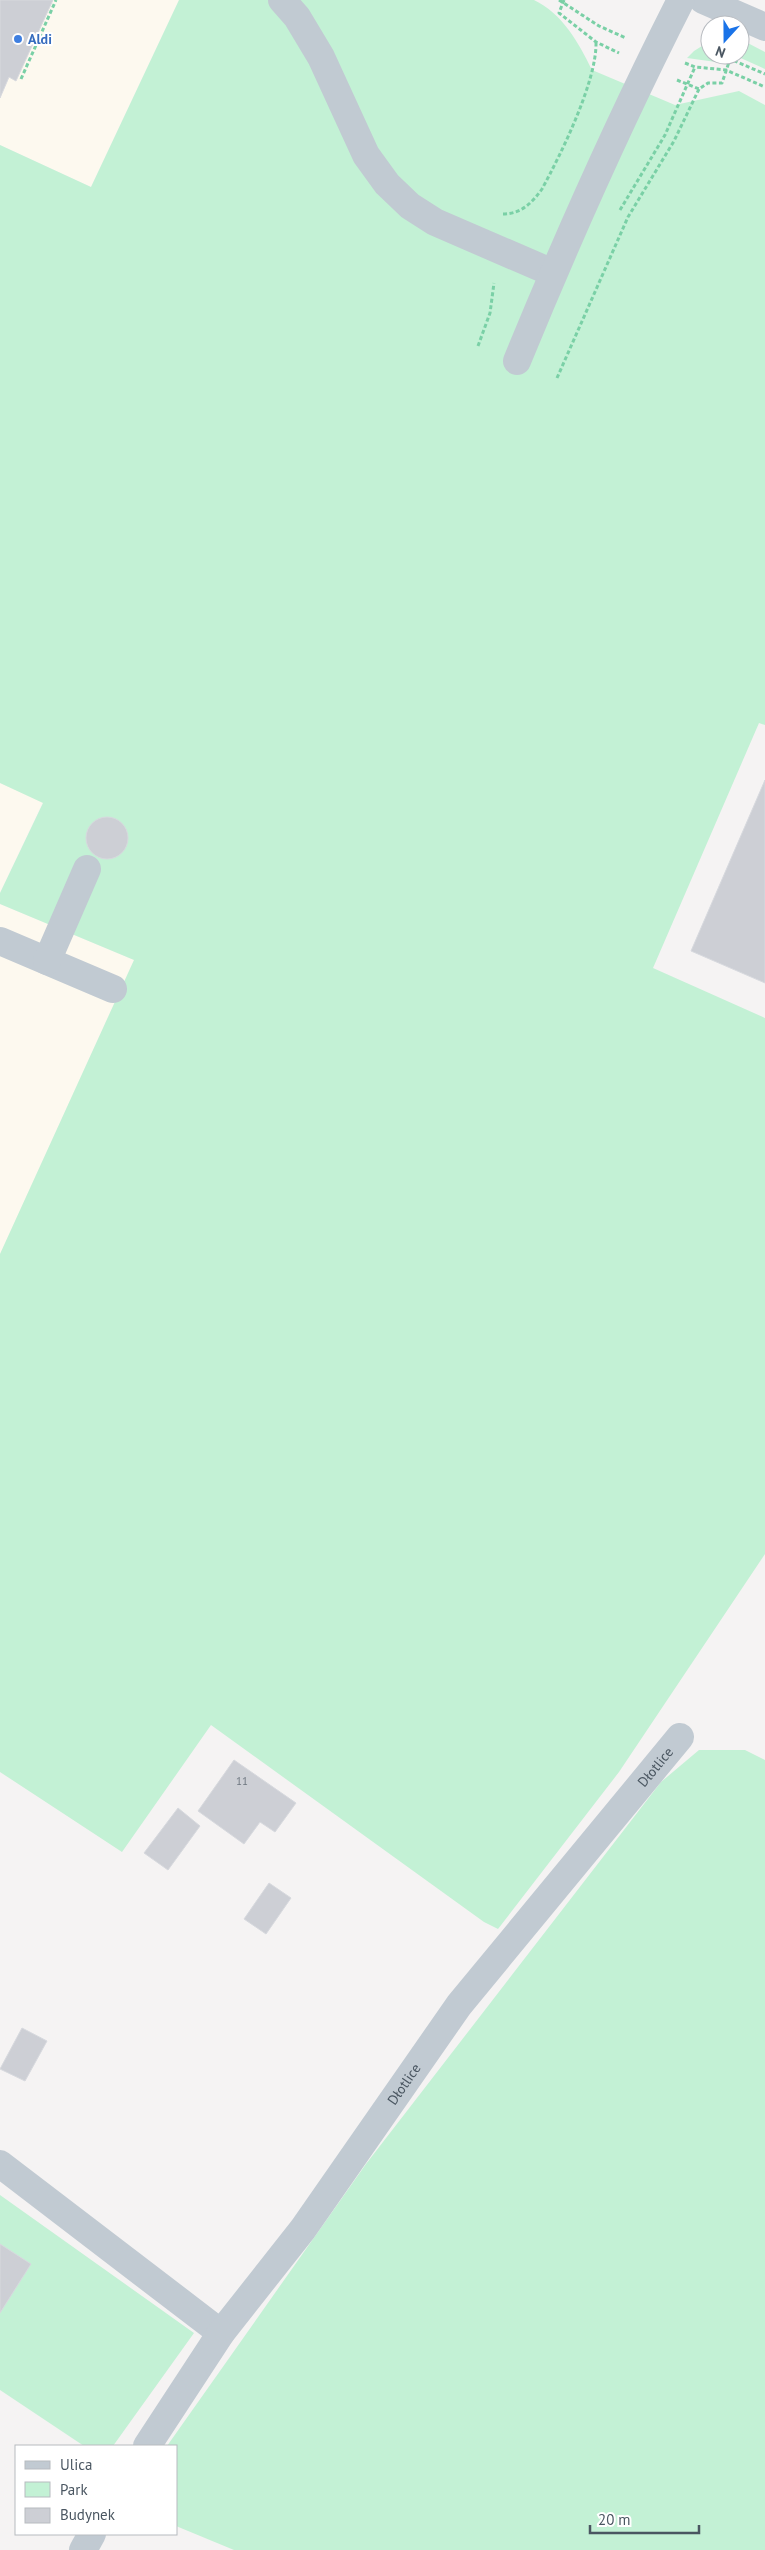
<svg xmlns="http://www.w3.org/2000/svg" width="765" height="2550" font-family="'PT Sans',sans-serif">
<rect width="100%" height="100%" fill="#f5f3f3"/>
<path fill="#fdf9ef" d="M0 0H179L91 187 0 145Z
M0 783 43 802 0 893Z
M0 904 134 960 0 1255Z"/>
<path fill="#c3f1d5" d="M179 0H534C562 13 579 43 592 70L675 105 739 91 765 105V725L759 723 653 968 765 1018V1554L619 1772 498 1929 484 1922 211 1725 122 1852 0 1772V1254L134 960 0 904V893L43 803 0 783V145L91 187Z
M740 39 765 52V69L734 55H740Z
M710 41V55H719L716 62 687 58 694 51Z
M699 1750H745L765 1760V2550H234L176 2526V2446H167L366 2164 661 1782Z
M0 2195 194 2333 113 2446H84L0 2390Z"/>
<path fill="#cdcfd5" stroke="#d7d9de" d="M0 0H53L16 81 9 77 0 98Z
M765 780V983L691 951Z
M86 838a21 21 0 1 1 42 0a21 21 0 1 1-42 0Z
M234 1760 296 1803 275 1832 260 1822 244 1844 198 1811Z
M178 1808 200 1826 168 1870 144 1853Z
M269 1883 291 1898 266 1934 244 1919Z
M22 2028 47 2041 25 2081 0 2069Z
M0 2244 31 2264 0 2313Z"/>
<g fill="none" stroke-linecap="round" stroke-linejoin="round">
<path stroke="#7ad0a6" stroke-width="3" stroke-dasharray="4 2.5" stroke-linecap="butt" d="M559 0 599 26 626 38
M564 0 559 13 596 42 619 53
M685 63 695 67 726 70 765 87
M21 79 56 0
M677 80 699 89 708 83H722L730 59 765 74
M620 210 665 135 695 67
M503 214C521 214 532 203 542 189 561 154 597 81 596 42
M478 346 490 313 494 283
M557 378 628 217 674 141 699 89"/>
<g stroke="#c1cad2" stroke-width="28">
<path d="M282 0 297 17 321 57 366 155 387 184 410 206 435 222 553 273"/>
<path d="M703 0 765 27"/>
<path d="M517 361C567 239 621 118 681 0"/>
<path d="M0 941 113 989"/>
<path d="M47 961 87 869"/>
<path d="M0 2164 221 2333"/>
<path id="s1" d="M147 2446 221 2333 303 2229 459 2005 680 1737"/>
<path d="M83 2550 92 2534"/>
</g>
</g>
<circle fill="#3f7fe0" stroke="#fff" stroke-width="2" cx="18" cy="39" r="5"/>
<g text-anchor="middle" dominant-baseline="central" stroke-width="4" stroke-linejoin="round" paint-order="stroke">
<g font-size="11" fill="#6b747e">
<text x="242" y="1781">11</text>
</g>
<g font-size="14" font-weight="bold" fill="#366cbe" stroke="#fff" text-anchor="start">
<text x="28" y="39">Aldi</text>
</g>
<g font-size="14" fill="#4a5661" stroke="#fff">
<text stroke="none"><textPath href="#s1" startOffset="849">Dłotlice</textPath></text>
<text stroke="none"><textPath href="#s1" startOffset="444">Dłotlice</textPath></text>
</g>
</g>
<rect x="15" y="2445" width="162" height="90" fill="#ffffff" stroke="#b7bbc0"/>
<rect x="25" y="2461" width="25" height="8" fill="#c1cad2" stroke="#b7bbc0"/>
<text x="60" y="2470" font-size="15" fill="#4a5661">Ulica</text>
<rect x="25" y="2482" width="25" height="15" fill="#c3f1d5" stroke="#b7bbc0"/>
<text x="60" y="2495" font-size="15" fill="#4a5661">Park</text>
<rect x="25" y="2508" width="25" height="15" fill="#cdcfd5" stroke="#b7bbc0"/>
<text x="60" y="2520" font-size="15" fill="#4a5661">Budynek</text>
<g transform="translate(725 40) rotate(201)"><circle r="24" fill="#ffffff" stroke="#b7bbc0"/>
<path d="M0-4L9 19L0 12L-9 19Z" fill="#1a73e8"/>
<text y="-8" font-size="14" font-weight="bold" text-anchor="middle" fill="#4a5661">N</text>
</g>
<path d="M590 2525v8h109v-8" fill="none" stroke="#4a5661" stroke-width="2.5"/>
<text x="598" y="2525" font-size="15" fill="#4a5661" stroke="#ffffff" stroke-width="4" paint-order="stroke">20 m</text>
</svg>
